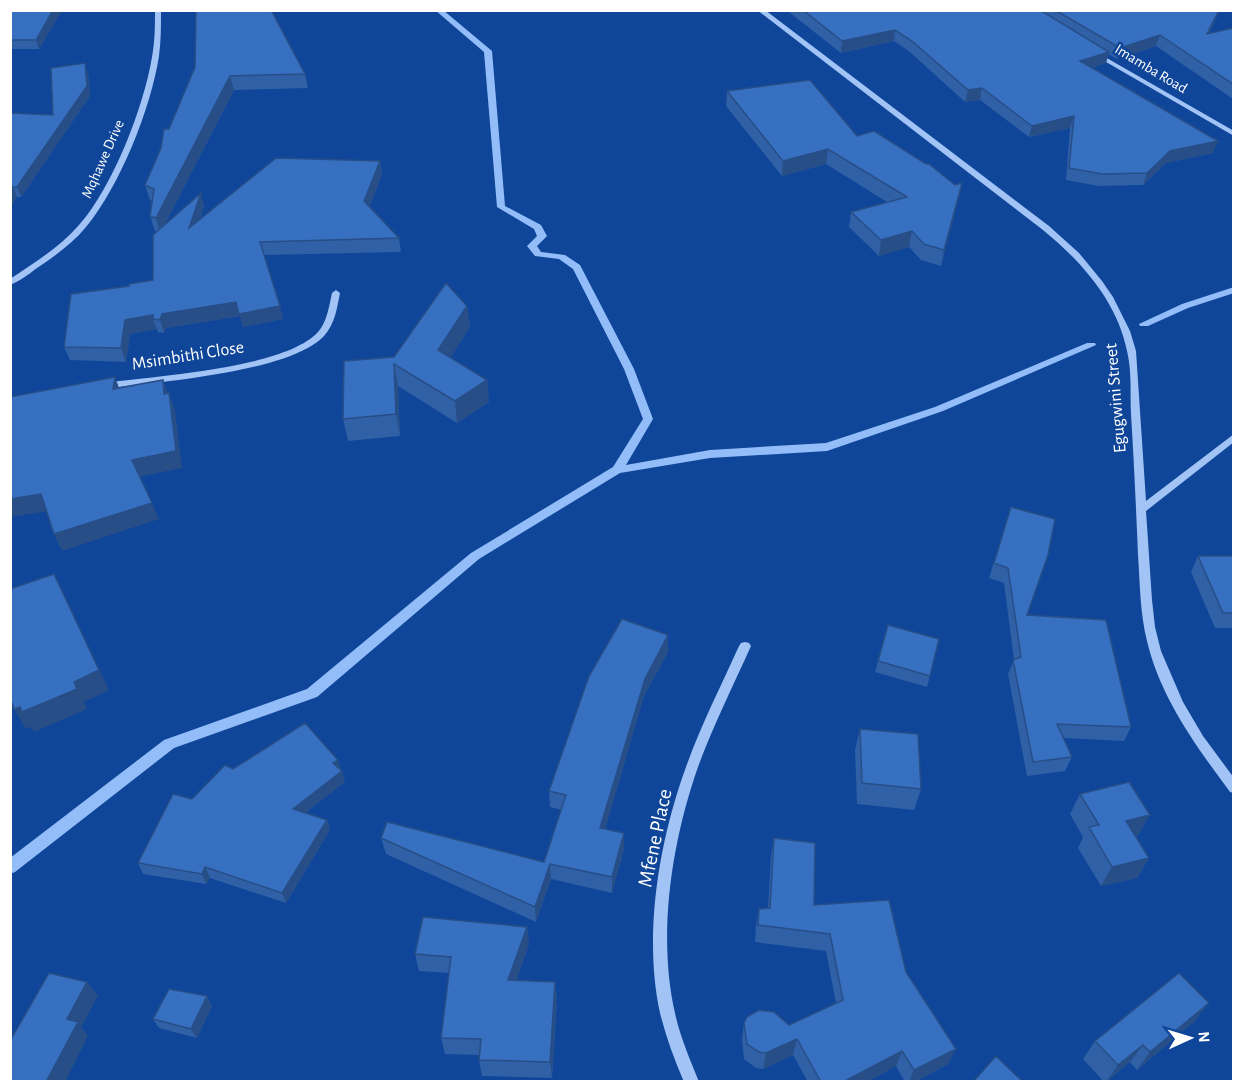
<svg xmlns="http://www.w3.org/2000/svg" width="1244" height="1092" font-family="'Alegreya Sans',sans-serif">
<rect width="100%" height="100%" fill="#0f4699"/>
<g fill="none" stroke-linecap="round" stroke-linejoin="round">
<path fill="#92bdf8" fill-rule="evenodd" d="M435 10H443L492 51 505 206 541 225 547 236 537 246 541 252 565 255 580 265 634 369 653 419 626 465 710 450 826 443 935 407 1087 343H1095L1096 345 943 411 827 451 710 458 620 473 479 559 317 697 174 748 15 872 10 874V858L164 740 307 689 471 553 613 467 643 419 624 369 573 269 559 259 535 256 527 246 537 236 534 229 497 207 484 52Z
M1234 287V293L1188 308 1148 326H1140L1139 324 1182 304Z"/>
<path fill="#a1c3f5" fill-rule="evenodd" d="M155 10H161C161 26 161 41 159 56 151 108 120 186 86 227 73 243 55 256 37 268 29 274 20 281 10 285V279C34 263 60 247 79 225 113 187 144 106 152 57 155 41 155 26 155 10Z
M757 10H765L1049 226 1079 253 1102 281 1113 297 1130 331 1136 351 1146 501 1234 434V442L1146 511 1152 600 1155 627 1161 651 1183 702 1203 736 1234 778V793L1230 792C1196 746 1160 697 1147 641 1140 613 1140 584 1138 555 1136 508 1134 461 1131 414 1130 394 1132 371 1127 351 1117 301 1081 261 1043 230Z
M1094 53H1098L1234 131V136L1094 55Z
M336 290 340 293C337 308 335 324 324 336 289 373 155 382 103 389L98 386 103 383C153 376 284 369 318 332 327 322 329 306 332 293Z
M745 642 749 643 751 646C733 686 713 726 698 767 672 841 657 935 675 1013 680 1037 690 1059 699 1082H684C674 1059 666 1037 660 1013 643 935 659 841 686 767 701 725 721 686 739 646L741 643Z"/>
</g>
<path fill="#3060a6" d="M10 10H62L39 49H10Z
M789 10H1220L1209 34 1233 28V99L1156 46 1117 59 1108 54 1106 63 1091 68 1213 153 1166 163 1143 185 1098 186 1066 180 1070 128 1029 137 980 100 965 102 910 52 894 41 841 53 789 12Z
M195 67 305 74 308 88 234 90 165 224 204 206 200 220 380 161 382 174 370 206 399 238 401 252 264 255 283 319 243 327 240 316 166 328 164 333 158 332 157 329 130 334 126 362 70 360 64 347 129 286 153 280 156 232 155 231 150 216 153 201 150 200 145 185Z
M88 73 90 96 21 197H17L10 208V113L53 115Z
M727 91 857 136 955 185 962 183 941 266 921 260 909 247 879 256 849 227 851 212 887 202 826 164 782 176 726 106Z
M467 306 470 327 450 358 487 380 489 402 457 423 398 386 400 436 348 441 343 419 394 357Z
M1011 507 1027 615 1131 727 1124 741 1063 738 1072 757 1065 771 1027 776 1008 674 1014 660 1004 583 989 578Z
M1198 556H1233V628H1215L1191 572Z
M668 635V652L644 696 605 829 624 833V849L612 893 551 879 536 922 386 854 381 838 544 862 562 810 550 807 549 791Z
M878 661 930 676 927 687 875 672Z
M860 729 921 789 914 810 857 804 855 750Z
M338 760 345 782 305 813 327 820 330 830 286 903 210 878 206 884 143 874 138 863 192 799 233 769Z
M1080 794 1150 815 1138 835 1136 836 1149 858 1137 878 1101 886 1078 848 1083 837 1070 814Z
M774 838 814 905 906 972 948 1064 915 1082H905L896 1066 867 1082H808L793 1055 763 1069 756 1068 744 1059 742 1039 744 1023 789 1025 836 1003 826 951 755 942 756 926 759 909 768 908 771 856Z
M527 927 529 944 516 981 555 982 557 999 552 1078 482 1076 479 1060V1055L445 1054 441 1038 449 973 419 971 415 954Z
M207 996 212 1006 197 1038 159 1028 153 1019Z
M1195 1021 1137 1070 1130 1062 1106 1082H1104L1083 1059 1095 1041Z"/>
<path fill="#274e87" d="M53 10H62L39 49 36 40Z
M1219 10H1220L1203 46 1207 34Z
M895 30 894 41 841 53 842 41Z
M1160 35 1156 46 1117 59 1120 48Z
M1109 52 1106 63 1077 73 1080 61Z
M85 63 88 73 90 96 21 197 17 187Z
M230 76 234 90 160 233 156 218Z
M982 88 980 100 965 102 968 90Z
M1074 116 1070 128 1029 137 1032 126Z
M1218 141 1213 153 1166 163 1143 185 1147 173 1170 151Z
M828 149 826 164 782 176 783 161Z
M380 161 382 174 367 214 364 201Z
M962 183 959 198 941 266 944 250Z
M13 187 17 197 10 208V191Z
M201 193 204 206 193 242 189 228Z
M912 231 909 247 879 256 881 240Z
M236 302 280 306 283 319 243 327 240 316 166 328 164 333 160 320 162 314Z
M467 306 470 327 441 372 438 350Z
M153 315V319L157 329 130 334 126 362 121 348 125 320Z
M394 364 398 386 400 436 396 414Z
M115 377 121 393 113 389Z
M163 380 169 397 164 394Z
M487 380 489 402 457 423 455 401Z
M169 393 175 410 182 468 138 477 132 460Z
M41 494 49 511 10 517V499Z
M152 503 159 519 62 551 54 534Z
M54 574 109 690 84 702 87 709 34 732 31 727 26 729 14 709 74 682Z
M668 635V652L644 696 601 844 600 828 645 679Z
M338 760 341 770 333 763Z
M342 771 345 782 297 819 293 809Z
M1150 815 1138 835 1115 841 1126 821Z
M327 820 330 830 286 903 282 893Z
M624 833V849L612 893V877Z
M1149 858 1137 878 1101 886 1112 867Z
M550 864 551 879 536 922 535 907Z
M205 867 210 878 206 884 202 874Z
M527 927 529 944 511 997 508 980Z
M87 982 98 996 81 1027 88 1036 65 1082H46L67 1019Z
M555 982 557 999 552 1078 550 1062Z
M207 996 212 1006 197 1038 191 1029Z
M1209 1003 1195 1021 1137 1070 1150 1052Z
M797 1039 793 1055 763 1069 766 1053Z
M1143 1045 1130 1062 1106 1082 1118 1065Z
M956 1049 948 1064 915 1082H909L914 1070Z
M902 1051 896 1066 867 1082H843Z"/>
<path fill="#3870c1" stroke="#274e87" stroke-width="1.5" d="M10 10H53L36 40H10Z
M196 10H271L305 74 230 76 156 218 150 216 154 189 145 185 161 148 164 129H169L195 67Z
M803 10H1040L1109 52 1080 61 1218 141 1170 151 1147 173 1102 174 1069 168 1074 116 1032 126 982 88 968 90 912 41 895 30 842 41Z
M1055 10H1219L1207 34 1233 28V84L1160 35 1120 48Z
M85 63 87 86 17 187H13L10 191V113L53 115 51 68Z
M810 80 857 136 874 131 926 164H929L955 185 962 183 944 250 924 244 912 231 881 240 851 212 907 197 828 149 783 161 727 91Z
M276 158 380 161 364 201 399 238 260 242 280 306 239 314 236 302 162 314 160 320 153 319V315L125 320 121 348 64 347 71 294 129 286V284L153 280V235L201 193 189 228Z
M446 283 467 306 438 350 487 380 455 401 394 364 396 414 343 419 344 361 394 357Z
M115 377 113 389 163 380 164 394 169 393 176 451 132 460 152 503 54 534 41 494 10 499V397Z
M1011 507 1055 519 1048 555 1027 615 1106 620 1131 727 1057 724 1072 757 1033 762 1013 660 1021 657 1008 568 994 563Z
M1198 556H1233V613H1223Z
M54 574 99 670 74 682 77 689 22 712 20 707 14 709 10 697V669H11L10 665V589Z
M622 619 668 635 645 679 600 828 624 833 612 877 550 864 535 907 381 838 387 822 544 862 566 795 549 791 589 676Z
M888 625 939 639 930 676 878 661Z
M305 723 338 760 333 763 342 771 293 809 327 820 282 893 205 867 202 874 138 863 173 794 192 799 225 765 233 769Z
M860 729 918 734 921 789 862 783Z
M1129 782 1150 815 1126 821 1149 858 1112 867 1089 827 1099 825 1080 794Z
M774 838 815 843 814 905 889 900 906 972 956 1049 914 1070 902 1051 843 1082H821L797 1039 766 1053 759 1052 747 1044 744 1023 747 1017 759 1010 774 1012 789 1025 843 1000 830 934 758 925 759 909 770 908Z
M423 917 527 927 508 980 555 982 550 1062 479 1060 481 1039 441 1038 451 957 415 954Z
M49 973 87 982 67 1019 78 1022 46 1082H10V1041Z
M1179 973 1209 1003 1150 1052 1143 1045 1118 1065 1095 1041Z
M169 989 207 996 191 1029 153 1019Z
M996 1056 1023 1082H973Z"/>
<g text-anchor="middle" dominant-baseline="central" stroke-width="5" stroke-linejoin="round" paint-order="stroke">
<g font-size="15" fill="#fff" stroke="#0f4699">
<text transform="translate(1151 69) rotate(31)">Imamba Road</text>
<text transform="translate(103 159) rotate(-66)">Mqhawe Drive</text>
</g>
<g font-size="18" fill="#fff" stroke="#0f4699">
<text transform="translate(188 356) rotate(-9)">Msimbithi Close</text>
<text transform="translate(1116 398) rotate(-95)">Egugwini Street</text>
</g>
<g font-size="21" fill="#fff" stroke="#0f4699">
<text transform="translate(655 838) rotate(-78)">Mfene Place</text>
</g>
</g>
<rect width="1244" height="1092" fill="none" stroke="#ffffff" stroke-width="24"/>
<g transform="translate(1190 1038) rotate(86)" stroke="#0f4699" stroke-width="4.5" paint-order="stroke">
<path d="M0-4.5L10 22L0 15L-10 22Z" fill="#ffffff"/>
<text y="-9" font-size="16" font-weight="bold" text-anchor="middle" fill="#ffffff">N</text>
</g>
</svg>
